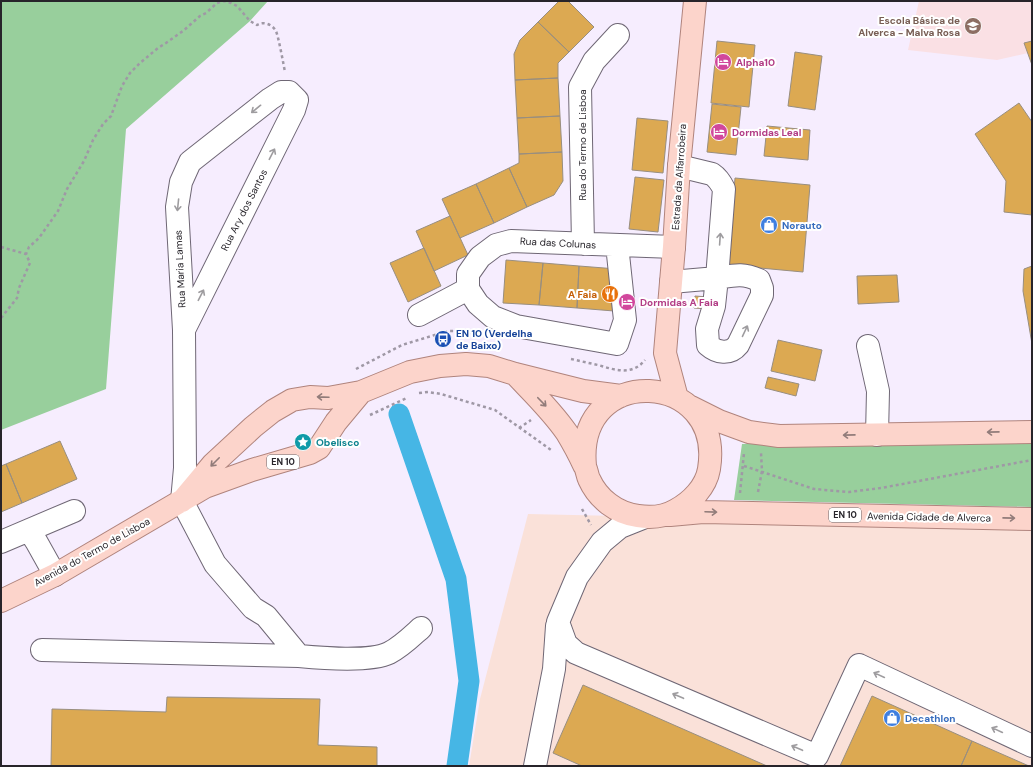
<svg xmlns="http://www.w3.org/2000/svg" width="1033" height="767" font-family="'DM Sans',sans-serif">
<rect width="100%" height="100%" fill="#f6edfe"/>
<path fill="#fae1d9" d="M528 514 1032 525V766H469L480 699Z"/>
<path fill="#fae0e4" d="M919 1H1032V65L1028 53 997 60 908 50Z"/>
<path fill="#98cf9c" d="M1 1H268L250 21 126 129 106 389 1 430Z
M1032 442V507L734 500 742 444Z"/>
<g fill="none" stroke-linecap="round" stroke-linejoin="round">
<path stroke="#46b6e5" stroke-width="21" d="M399 414 456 579 469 681 457 766"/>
</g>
<path fill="#dca952" stroke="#988e80" d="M559 1H568L594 27 569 52 538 22Z
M538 22 569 52 558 63V78L515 80 514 54 520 40Z
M717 41 755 45 749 107 711 103Z
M1032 41V65L1024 43Z
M795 52 822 56 815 110 788 106Z
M558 78 560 116 517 118 515 80Z
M1019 103 1032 122V215L1004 212 1006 181 975 134Z
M712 104 741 107 736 155 707 152Z
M560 116 562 152 519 154 517 118Z
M637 118 668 121 663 173 632 170Z
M767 126 810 130 808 160 764 156Z
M562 152 563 181 554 195 527 207 509 168 519 163V154Z
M509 168 527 207 494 223 476 184Z
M635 177 664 180 658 232 629 229Z
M735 178 810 185 803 272 728 265Z
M476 184 494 223 460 238 442 199Z
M450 216 468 255 434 271 416 231Z
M424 248 441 286 408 302 390 263Z
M506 260 543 263 539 305 503 303Z
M543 263 579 266 577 308 539 305Z
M579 266 617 269 614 311 577 308Z
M1032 266V344L1023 291 1024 269Z
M897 275 899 302 858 304 857 276Z
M695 296 709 297V309L694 308Z
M778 340 822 350 815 381 771 371Z
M768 377 799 384 796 396 765 388Z
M60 441 77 479 22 503 6 464Z
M6 464 22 503 1 512V466Z
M583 685 767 766H582L553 753Z
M872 696 972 741 961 766H840Z
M167 697 320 699 318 745 377 747V766H51L52 709 166 712Z
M972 741 1029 766H961Z"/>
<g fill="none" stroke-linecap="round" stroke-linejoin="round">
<g stroke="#6f6775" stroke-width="24">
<path id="minor" d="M583 244 580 87 594 61 618 35
M617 245 625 320 617 344 516 326 493 317 478 304 468 289V274L480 257 496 245 511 241 674 247
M671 282 717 278 714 306 707 329 708 345C717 353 730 355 738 345L762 295V288L759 280C742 273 736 275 717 278L724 189C721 183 718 178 712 174L679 166
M419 315 468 289
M184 330 294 110 297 100 289 92H281L270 99 190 162 181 182 177 207 184 330 185 468 182 501 215 564 253 608 266 616 299 656
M868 346 878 391 877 435
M645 517 620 527 602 542 577 577 558 622 566 644 576 653 817 756 859 665 1032 746
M29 530 36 541 55 575
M1 542 74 511
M42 650 299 656C320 658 371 662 389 653 401 647 411 637 421 628
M535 766 554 669 557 626"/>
</g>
<g stroke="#b0847d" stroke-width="24">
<path id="major" d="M515 374C533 393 552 411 567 433 573 443 579 454 584 465 587 469 587 475 589 479 598 499 616 513 638 516 651 518 664 517 676 510 691 502 706 487 709 469 725 370 575 361 585 466
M677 398 665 353 674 247 679 166 695 1
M691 407 719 421 749 432 779 436 1032 432
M182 501 213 464 253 427 273 411 292 400 310 397 328 398 361 392 410 372 440 366 466 364 489 366 515 374 583 391 621 396
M670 515 703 512 1032 519
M1 601 55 575 205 487 252 470 310 453 319 448 336 422 361 392"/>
</g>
<path stroke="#9f98a5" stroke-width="2.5" stroke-dasharray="3 3" stroke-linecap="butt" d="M1 247 26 254
M1 318 17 298 19 288 30 263 26 254 29 247 39 238 58 211 67 189 84 161 93 140 103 124 111 116 122 86 130 73 140 63 158 48 166 43 183 31 200 16 206 13 217 3 224 1 231 3 237 6 250 21 257 25C263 21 272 24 276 31 279 39 283 62 285 72
M571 359C580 361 589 363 598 365 615 370 632 376 645 360
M356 369 402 345 438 334 450 331H464L481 335
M419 393 428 392 441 394 495 410 551 450
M370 415 407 398
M519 428 531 420
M744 466 814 489 849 492 881 488 1032 460
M758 492 762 471 761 453
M740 493 744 453
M582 509 591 525"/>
<use href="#minor" stroke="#fff" stroke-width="22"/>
<use href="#major" stroke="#fcd4cb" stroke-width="22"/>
</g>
<defs><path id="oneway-shaft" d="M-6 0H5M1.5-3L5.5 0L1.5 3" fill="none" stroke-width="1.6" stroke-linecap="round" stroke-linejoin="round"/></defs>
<g stroke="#9e9c9f">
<use href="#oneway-shaft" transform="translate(256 109) rotate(141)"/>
<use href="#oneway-shaft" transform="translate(272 154) rotate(-63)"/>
<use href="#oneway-shaft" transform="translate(178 205) rotate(96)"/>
<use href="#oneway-shaft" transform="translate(720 239) rotate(-86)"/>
<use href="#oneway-shaft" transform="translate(201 295) rotate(-63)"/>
<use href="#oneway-shaft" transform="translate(745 331) rotate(-65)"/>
<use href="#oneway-shaft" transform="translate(879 675) rotate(-155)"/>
<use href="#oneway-shaft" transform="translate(678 696) rotate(-157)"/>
<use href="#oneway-shaft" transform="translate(997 730) rotate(-155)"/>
<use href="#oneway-shaft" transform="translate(797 748) rotate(-157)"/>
</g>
<g stroke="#927c7a">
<use href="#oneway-shaft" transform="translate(323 397) rotate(-178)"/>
<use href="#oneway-shaft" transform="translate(542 402) rotate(46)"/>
<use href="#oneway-shaft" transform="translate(993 432) rotate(179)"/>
<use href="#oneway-shaft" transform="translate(849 435) rotate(179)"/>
<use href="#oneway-shaft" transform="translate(215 462) rotate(135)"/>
<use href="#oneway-shaft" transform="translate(711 512) rotate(2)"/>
<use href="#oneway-shaft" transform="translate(1009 518) rotate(1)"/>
</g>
<defs>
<g id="school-disc" transform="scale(0.9)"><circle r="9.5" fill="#8d6e63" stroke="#fff"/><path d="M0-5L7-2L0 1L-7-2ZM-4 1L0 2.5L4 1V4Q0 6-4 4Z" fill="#fff"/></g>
<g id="hotel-disc" transform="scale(0.9)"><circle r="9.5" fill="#d1479c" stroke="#fff"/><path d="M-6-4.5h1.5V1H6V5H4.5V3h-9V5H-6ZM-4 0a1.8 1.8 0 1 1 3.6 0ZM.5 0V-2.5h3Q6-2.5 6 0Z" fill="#fff"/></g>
<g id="shop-disc" transform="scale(0.9)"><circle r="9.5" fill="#3f7fe0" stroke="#fff"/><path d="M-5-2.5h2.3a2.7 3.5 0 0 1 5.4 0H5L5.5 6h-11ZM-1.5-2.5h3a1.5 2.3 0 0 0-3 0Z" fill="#fff"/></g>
<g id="restaurant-disc" transform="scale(0.9)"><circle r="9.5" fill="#e8710a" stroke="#fff"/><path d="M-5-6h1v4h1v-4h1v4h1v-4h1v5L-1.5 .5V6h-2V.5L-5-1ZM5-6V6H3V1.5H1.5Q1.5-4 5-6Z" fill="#fff"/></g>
<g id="bus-disc" transform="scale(0.9)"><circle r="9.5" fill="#1a4fb4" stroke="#fff"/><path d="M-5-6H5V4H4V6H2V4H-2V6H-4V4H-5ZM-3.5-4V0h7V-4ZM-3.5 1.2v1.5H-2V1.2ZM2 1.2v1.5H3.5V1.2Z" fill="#fff"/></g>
<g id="sight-disc" transform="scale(0.9)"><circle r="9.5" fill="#0f9aa8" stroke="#fff"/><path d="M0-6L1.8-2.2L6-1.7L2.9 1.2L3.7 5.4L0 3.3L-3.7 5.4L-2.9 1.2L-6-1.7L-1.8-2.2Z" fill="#fff"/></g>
</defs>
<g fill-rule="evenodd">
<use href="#school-disc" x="973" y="26"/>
<use href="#hotel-disc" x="723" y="62"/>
<use href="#hotel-disc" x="719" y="132"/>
<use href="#shop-disc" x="769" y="225"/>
<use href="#restaurant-disc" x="610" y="294"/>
<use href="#hotel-disc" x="627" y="302"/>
<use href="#bus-disc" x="443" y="339"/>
<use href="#sight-disc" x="303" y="442"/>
<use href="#shop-disc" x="892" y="718"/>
</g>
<g text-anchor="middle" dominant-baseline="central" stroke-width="4" stroke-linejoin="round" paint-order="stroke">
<g fill="#fff" stroke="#68666a" stroke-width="1">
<rect x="267" y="455" width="32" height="14" rx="3"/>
<rect x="829" y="508" width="32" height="14" rx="3"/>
</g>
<g font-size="9" font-weight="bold" fill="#27242a">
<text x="283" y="462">EN 10</text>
<text x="845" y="515">EN 10</text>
</g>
<g font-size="10" font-weight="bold" fill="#785e54" stroke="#fff" text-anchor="end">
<text x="960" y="20">Escola Básica de<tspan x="960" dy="12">Alverca - Malva Rosa</tspan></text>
</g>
<g font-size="10" font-weight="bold" fill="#b23c85" stroke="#fff" text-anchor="start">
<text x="736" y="62">Alpha10</text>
<text x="732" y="132">Dormidas Leal</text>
<text x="640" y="302">Dormidas A Faia</text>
</g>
<g font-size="10" fill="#27242a" stroke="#fff">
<text transform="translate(582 145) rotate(-90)">Rua do Termo de Lisboa</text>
<text transform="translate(679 177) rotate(-86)">Estrada da Alfarrobeira</text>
<text transform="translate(244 210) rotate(-63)">Rua Ary dos Santos</text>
<text transform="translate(558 243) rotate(3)">Rua das Colunas</text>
<text transform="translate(180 269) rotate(-93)">Rua Maria Lamas</text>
<text transform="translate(929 517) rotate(1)">Avenida Cidade de Alverca</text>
<text transform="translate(92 552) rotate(-29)">Avenida do Termo de Lisboa</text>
</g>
<g font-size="10" font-weight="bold" fill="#366cbe" stroke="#fff" text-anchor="start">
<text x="782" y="225">Norauto</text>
<text x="905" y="718">Decathlon</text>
</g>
<g font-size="10" font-weight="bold" fill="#c56008" stroke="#fff" text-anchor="end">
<text x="597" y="294">A Faia</text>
</g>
<g font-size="10" font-weight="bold" fill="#164399" stroke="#fff" text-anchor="start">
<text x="456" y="333">EN 10 (Verdelha<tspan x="456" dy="12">de Baixo)</tspan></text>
</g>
<g font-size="10" font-weight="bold" fill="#0d838f" stroke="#fff" text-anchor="start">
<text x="316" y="442">Obelisco</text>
</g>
</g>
<rect width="1033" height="767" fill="none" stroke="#27242a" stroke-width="4"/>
</svg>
